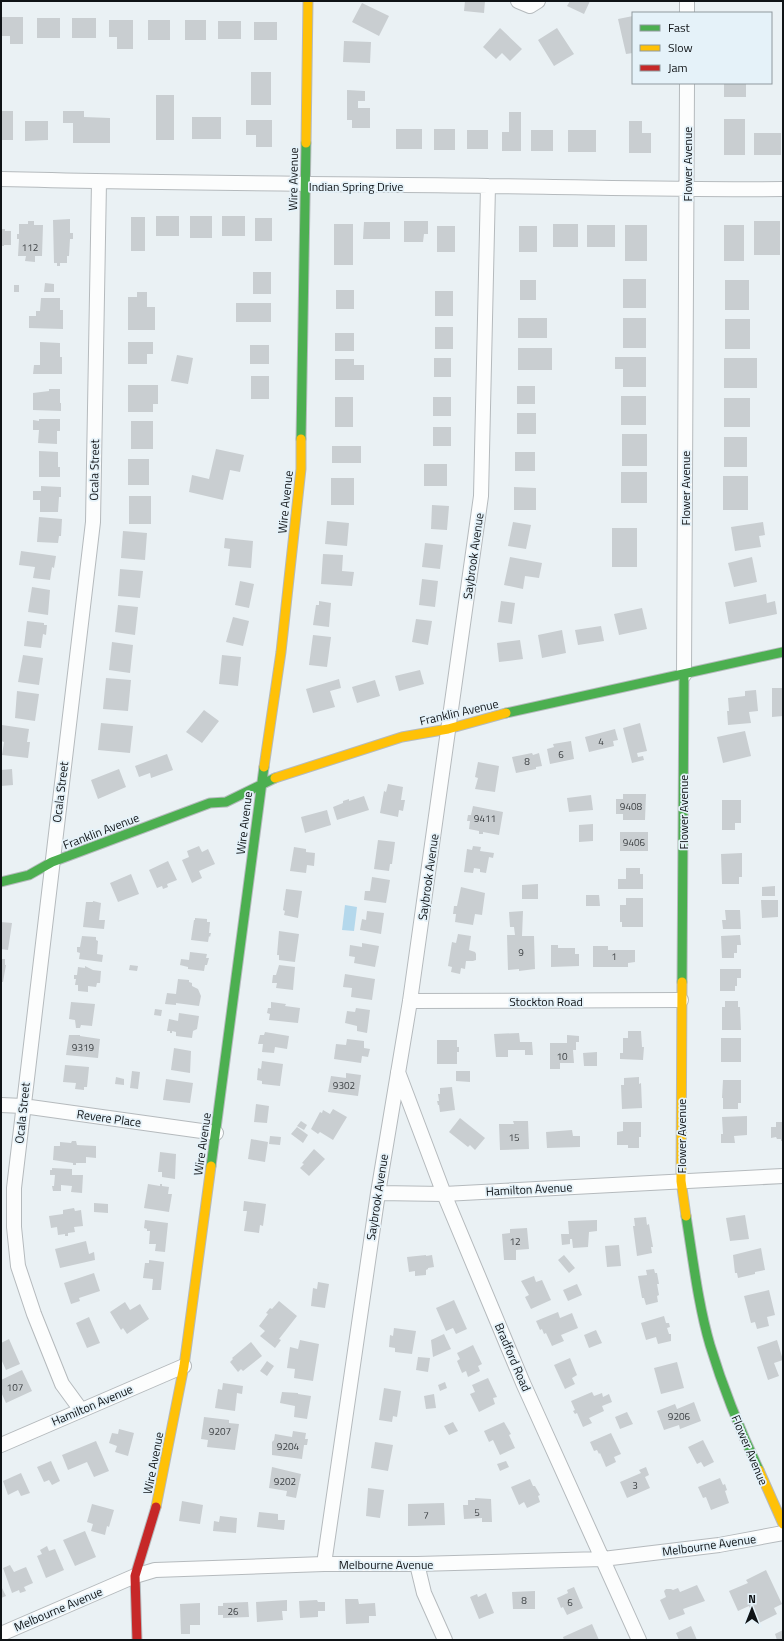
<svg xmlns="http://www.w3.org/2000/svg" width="784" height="1641" font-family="'Titillium Web',sans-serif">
<rect width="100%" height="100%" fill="#eaf1f4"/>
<path fill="#b4d8ec" d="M345 905 357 907 354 931 342 930Z"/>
<path fill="#c9ced1" d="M465 1H485L484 13 464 11Z
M570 1H590L584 14 567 6Z
M362 3 389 16 379 36 352 22Z
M633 16V53L626 54 618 19Z
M1 17H23V44H10V36H1Z
M37 18H60V38H37Z
M72 18H96V38H72Z
M109 20H133V49H117V37H109Z
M148 20H170V40H148Z
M185 20H206V40H185Z
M218 21H241V39H218Z
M254 22H277V40H254Z
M500 28 522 49 510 61 502 53 496 59 483 47Z
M557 28 574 54 554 66 538 40Z
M344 41 371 42 370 63 343 62Z
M251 72H271V105H251Z
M724 83H746V97H724Z
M347 90 365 91V101H358V108H370V128H352V120H347Z
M156 95H174V140H156Z
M1 111H13V140H1Z
M63 111H84V117L110 118V143H73V123H63Z
M509 112H521V151H502V132H509Z
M192 117H221V139H192Z
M724 119H745V155H724Z
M246 120H272V147H256V135H246Z
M25 121H48V140L25 141Z
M629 121H642V133H651V153H629Z
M396 129H422V149H396Z
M434 129H455V150H434Z
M467 130H488V149H467Z
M531 130H553V151H531Z
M568 130H596V152H568Z
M754 133H781V155H754Z
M156 216H179V236H156Z
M190 216H212V238H190Z
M222 216H245V236H222Z
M131 217H145V251H131Z
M255 218H272V241H255Z
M70 219V233H73V239H70L69 256H67V263H60V266H57V263H54L53 220Z
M28 221H34V225H43L42 256H35V262L25 261 26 256H18L19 239H17V234H19V224H28Z
M404 221H428V234H424L423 242H404Z
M754 221H780V255H754Z
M364 222H390V239H363Z
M334 224H353V265H334Z
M553 224H578V247H553Z
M587 225H615V247H587Z
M625 225H647V261H625Z
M724 225H744V261H724Z
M437 226H455V252H437Z
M519 226H537V252H519Z
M1 229H5V231H11V245H4V246H1Z
M253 272H271V294H253Z
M623 279H646V308H623Z
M520 280H536V300H520Z
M725 280H749V310H725Z
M45 283 54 284V292H44Z
M14 285H19V292H14Z
M336 290H354V309H336Z
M435 291H453V316H435Z
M137 292H147V307H155V330H128V297H137Z
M41 298H60V310H63V329L29 328V316H36V311H40Z
M236 303H271V322H236Z
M518 318H547V338H518Z
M623 318H646V348H623Z
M725 319H750V349H725Z
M435 327H453V349H435Z
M335 333H354V351H335Z
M40 342 60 343V357H62V374H33L34 365H40Z
M128 342H153V354H147V364H128Z
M250 345H269V364H250Z
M518 348H552V370H518Z
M177 355 193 358 188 384 171 381Z
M615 357H646V387H623V369H615Z
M434 358H451V377H434Z
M724 358H757V388H724Z
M335 359H354V365H364V380H335Z
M251 376H269V399H251Z
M128 385H158V404H153V412H128Z
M517 386H535V404H517Z
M49 389H60V403H61V411L33 410V393L49 391Z
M621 396H646V425H621Z
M335 397H353V427H335Z
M433 397H451V416H433Z
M724 398H750V427H724Z
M517 413H536V434H517Z
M39 419H60V431H57V444L38 443 39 430H33V420L39 421Z
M131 421H153V449H131Z
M433 427H451V446H433Z
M622 434H647V466H622Z
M724 437H747V467H724Z
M332 446H361V463H332Z
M216 449 244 455 240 472 230 470 223 500 189 492 192 475 209 479Z
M39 451 58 452V467H60V477H39Z
M515 452H535V471H515Z
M128 459H149V485H128Z
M424 464H447V486H424Z
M621 472H647V503H621Z
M723 476H748V510H723Z
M331 478H354V505H331Z
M41 486 61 487V497H59L58 512H40V500H33V491H41Z
M514 487 536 488V510H514Z
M129 496H151V524H129Z
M432 505 449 506 447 530 431 529Z
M39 517 62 519 61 536H59L58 543 37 542Z
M327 521 349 523 347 546 325 544Z
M513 522 531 525 526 549 508 546Z
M763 522 765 535 759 536 761 547 735 551 731 527Z
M612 528H637V567H612Z
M123 531 147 533 145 560 121 558Z
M225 538 253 541 251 568 228 566 230 549 224 548Z
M425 543 443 545 440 569 422 567Z
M21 551 56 556 54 568 52 567 50 580 33 578 35 567 19 565Z
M323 554 343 555 342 571 354 572 352 586 321 584Z
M510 557 542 563 539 578 525 576 523 589 504 585Z
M752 557 757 582 734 587 728 563Z
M120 569 143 571 140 598 118 596Z
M422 579 438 581 435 607 419 605Z
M240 581 254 584 249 608 235 605Z
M32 587 50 590 48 615 28 612Z
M766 594 767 603 775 601 777 614 729 624 725 602Z
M319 601 331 603 329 627 313 625 316 605H319Z
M501 601 515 603 512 624 498 622Z
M118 605 138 607 135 635 115 632Z
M642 608 647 629 619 635 614 614Z
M233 617 249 621 243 646 226 642Z
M416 619 432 621 428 645 412 642Z
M27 621 44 623V625H47L46 635 43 634 41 648 24 646Z
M601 626 604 641 578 645 575 630Z
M562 630 566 653 542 658 538 635Z
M313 635 331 637 327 667 309 665Z
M520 640 523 659 499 662 497 643Z
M112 642 133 645 130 673 109 670Z
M23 655 43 658 39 685 18 682Z
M222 655 241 657 238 686 219 684Z
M420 670 424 684 399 691 395 676Z
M106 678 131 680 128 711 103 709Z
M339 679 341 688 330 691 335 707 313 713 306 689Z
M375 680 380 696 357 703 352 687Z
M772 688H783V716L772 717Z
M756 690 758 711 749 712 751 723 728 725 727 711H729L728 698 745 696V691Z
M17 691 39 694 35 721 15 718Z
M204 710 219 721 202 743 186 732Z
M101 723 133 726 130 753 98 750Z
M640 723 647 751 637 753 638 757 643 756 644 760 632 763 623 728Z
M2 725 29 729 27 742H30L28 758 2 755 4 742 1 741Z
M615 729 618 740 613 741 614 746 589 752 585 737Z
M745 731 751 756 723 763 717 737Z
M571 741 574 759 550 764 547 749 554 747 553 744Z
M532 753 533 755 539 753 542 766 536 767V769L516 773 512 757Z
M167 754 173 770 151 778 150 773 139 777 135 766Z
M478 762 499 766 495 792 475 789 478 778 475 777Z
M12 769 13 785 1 786V770Z
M119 769 126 787 98 799 91 780Z
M388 784 403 787 401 800H405L403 811 399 810 398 817 380 813 384 791 386 792Z
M623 794H646L645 820H623V814H616V799H623Z
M591 795 593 810 569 812 567 798Z
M364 796 369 810 337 820 333 807 343 803V801L349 799V801Z
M722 800H741V823H735V830H722Z
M473 806 503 812 499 835 483 832V834H479V831L469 829 470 821H467L468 815H471Z
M327 810 331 825 305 833 301 817Z
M593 824V841L579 842V825Z
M620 832H648V851H620Z
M378 840 395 842 392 864H390L389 871 374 869Z
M199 846 202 852 208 849 215 864 199 871 202 878 192 883 182 860 189 857 187 851Z
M473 846 481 847 480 851 494 853 493 858 489 857 486 873 480 872V869L474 868 473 873 464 872 467 849 472 850Z
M294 847 306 849V852L315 853 314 866 307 865 306 873 290 871Z
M742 853V877H739V884H722L721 854Z
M168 861 177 880 167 884 168 887 163 889 162 886 157 888 149 870Z
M626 868H640V874H643V889H618V879H626Z
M131 874 139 894 118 902 110 883Z
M372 877 390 880 386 903 364 900 365 891H370Z
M538 884V899H522V885Z
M775 886V896H762V887Z
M461 887 485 893 482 915 475 914 473 925 455 922 456 914H453L454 906H457Z
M286 889 302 891 298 918 284 915 285 911 283 910Z
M586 895H599L600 906H586Z
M626 898H643V927H622V922H620V905H626Z
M761 900H778V917L762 918Z
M93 901 101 903 99 920H105L104 929 83 927 86 902H93Z
M725 910H740L741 929H723L722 920H726Z
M367 911 384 913 381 934 360 930 362 919 366 920Z
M523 911 522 936H534L535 969 519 971V969L508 970 507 935H515L514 927H510L509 912Z
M195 918 207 919V922H210L209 933H211L210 937 209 936 208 942 191 940 194 920H195Z
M1 922 12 923 8 950 1 949Z
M279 931 299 934 295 962 279 960V955H277Z
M458 934 471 936 469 950 475 952 476 954V960L473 961H466L465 969 461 968 460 974 451 972 452 967 448 966 452 942 456 943Z
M740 935 741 945H737V953H734V958H722L721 936Z
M82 936 96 937V940L98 941 97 954 103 955 102 962 79 959 80 953 77 952V947H80Z
M362 943 379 946 375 967 354 963 355 957 349 956 350 945 362 947Z
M551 945H558V948H575V954H579V966L551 967Z
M593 946H608V950H635V962L628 963V967H593Z
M190 952 207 954 206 958H209L207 965H205L204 971 188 969V967L180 965 181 959 189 960Z
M1 959H5V965H6L3 982H1Z
M130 965 138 966 137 971 129 970Z
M279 965 295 967 293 990 276 988 277 983H272L273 975H276Z
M85 966 93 970 101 971 100 983H97L96 987 88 986V992L78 991V985H75L76 979H74V975H77L78 967 85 968Z
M720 969H741V978H737V986H735V991H720Z
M345 974 375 979 372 1000 351 997 352 988 343 987Z
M178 979 189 980V982L192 983V986L198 989 201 996 199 1006 176 1003V1005L165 1004 167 993 176 994Z
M725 1001H738V1007H740L741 1030H722V1007H725Z
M71 1002 95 1004 92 1026 81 1025 80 1028H76L75 1020 69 1019Z
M271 1002 286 1004 285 1006 300 1008 298 1023 269 1020 270 1014 267 1013 268 1008H271Z
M356 1008 370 1010 367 1033 357 1031V1026L345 1023 347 1011 355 1012Z
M155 1009 162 1010 161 1016 154 1015Z
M179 1013 199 1016 197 1029 193 1031 192 1038 176 1036V1032L172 1031V1033H170V1031H167L169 1019 178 1021Z
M628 1031H641L642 1047H644L643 1060 620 1059V1053H623V1038H628Z
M265 1032 289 1036 287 1049 275 1047 274 1053 262 1052 263 1044H258L260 1035H264Z
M519 1033 520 1042H532L533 1055H525V1050H508V1057H496L494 1034Z
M69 1035H80V1036L100 1039 98 1058 66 1055Z
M567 1035 579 1036V1042H576V1050H573L574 1063H560V1069H550V1043H567Z
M721 1038H741V1062H721Z
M347 1039 364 1041V1048L370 1049 368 1057 362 1056 361 1063 334 1059 336 1044 346 1045Z
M437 1040H457V1047H459V1052H457V1064H437Z
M174 1048 191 1051 190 1073 171 1070Z
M597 1052V1066H584L583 1053Z
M262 1061 283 1064 280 1086 262 1084V1081L257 1080 258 1068 261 1069Z
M65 1065 89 1067 87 1087H84V1090L75 1089 76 1083 63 1082Z
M132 1071 140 1072 138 1089 130 1088Z
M456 1071H470V1082L456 1081Z
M346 1073 361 1075 358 1096 328 1092 331 1076 346 1078Z
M116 1077 124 1079V1085L115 1084Z
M639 1077V1084L641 1083 642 1108 622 1109 621 1085H624V1078Z
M166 1079 193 1083 190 1103 163 1100Z
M723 1080H741V1103H738V1109H723V1098H722Z
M452 1087 455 1110 440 1112 439 1105H438L437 1101H439L438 1094H440V1088Z
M256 1104 269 1106 267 1123 254 1122Z
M333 1109 347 1117 333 1140 320 1132 318 1134 311 1129 320 1112 322 1113 323 1110 330 1114Z
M747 1116V1135L734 1136 735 1143H721V1134H723L722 1117Z
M460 1118 485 1138 475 1150 470 1145 468 1147 449 1132Z
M301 1121 307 1125 304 1130 297 1126Z
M513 1121H528L529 1149 500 1150 499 1124H514Z
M623 1122H641V1137H639V1148H628V1145H617V1132L623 1131Z
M776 1122H783V1141H781V1139H777L776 1137 771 1138V1127H776Z
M297 1127 308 1135 303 1143 291 1134Z
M572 1130 573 1136H580V1147L547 1148 546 1132Z
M270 1136 281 1137 280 1145 269 1144Z
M251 1139 268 1142 265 1162 248 1159Z
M72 1141H76L77 1145 96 1146V1158L86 1157V1163H76V1165H73V1163L53 1160 54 1146H60V1142L71 1143Z
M314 1149 325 1159 309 1176 300 1168 304 1164 302 1163Z
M160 1152 176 1154 175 1179 162 1177V1172H158Z
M52 1168 72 1169V1175H83L82 1193 71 1192 72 1186 61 1185V1191H53L52 1186H54L55 1175H50V1170H52Z
M148 1184 160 1186V1184H162V1186L169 1187 168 1194H172L169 1212 144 1208Z
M244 1201 266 1204 263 1226 260 1225 259 1233 244 1231 247 1211H243Z
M94 1203 108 1204V1213L94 1212Z
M74 1208 75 1211 81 1210 83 1226 74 1227 75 1232 68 1233V1236H65V1234L58 1235 57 1227 51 1228 49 1216 63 1214V1210Z
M745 1215 749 1239 730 1241 726 1218Z
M646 1217 647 1225 649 1224 653 1247H651L652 1253 637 1256 633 1226H635L634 1218Z
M145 1220 168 1223 165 1252 155 1251 156 1244H149L150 1231H147V1229L144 1228Z
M597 1220V1231L589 1232 588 1247 573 1248 572 1239H570V1244L562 1245 561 1234H569L568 1221Z
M527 1228 529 1249 516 1250V1260H504L502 1234 510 1233V1229Z
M86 1241 89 1254 94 1252 95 1260 60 1268 55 1249Z
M619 1245 621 1266 607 1267 605 1246Z
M761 1248 765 1270 755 1272V1274L738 1278 737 1273H735L733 1255Z
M426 1255V1256L432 1255 434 1267 428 1268V1269L426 1270V1275L415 1276V1271L409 1272 407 1257Z
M564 1255 575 1268 569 1273 558 1260Z
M149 1260 164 1262 161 1290H152L153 1279 143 1278 145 1263H149Z
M654 1269 655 1273H657L659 1284H657L659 1295 657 1296 658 1302 646 1305 644 1298H642L638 1276 647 1275 646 1270Z
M94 1273 100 1291 79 1298 80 1301 71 1304 64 1283Z
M534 1276 536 1282 542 1280 551 1300 531 1309 525 1297 529 1295 521 1281Z
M318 1282 329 1284 325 1308 311 1306 313 1288 317 1289Z
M577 1284 582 1295 568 1301 563 1290Z
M769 1290 775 1315 767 1317 769 1326 757 1329 755 1322 751 1323 744 1296Z
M454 1300 467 1329 456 1334 453 1328 446 1331 436 1308Z
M279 1301 297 1316 279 1339 281 1340 275 1348 260 1336 265 1331 259 1326 268 1314 266 1313 270 1308 272 1309Z
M125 1302 130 1310 140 1304 149 1319 127 1334 123 1328 121 1330 110 1312Z
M558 1312 560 1318 572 1313 578 1328 561 1335 564 1341 552 1346 546 1333 544 1334 542 1329 540 1330 536 1321Z
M664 1316 666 1323H669L670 1327 667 1328 669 1334H671V1341L658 1344 656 1337 646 1340 641 1323Z
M89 1317 100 1343 87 1348 76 1323Z
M394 1328 416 1331 412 1354 395 1352V1348L389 1347 390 1335 393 1336Z
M596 1330 602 1343 589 1348 584 1335Z
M444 1334 451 1349 433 1357 431 1340Z
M9 1339 20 1364 6 1370 1 1359V1343Z
M300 1340 319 1344 313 1381 294 1378 295 1369 287 1368 290 1347 298 1349Z
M777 1340 783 1360 774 1363 779 1376 768 1380 757 1347Z
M251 1342 262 1356 243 1371 241 1369 238 1372 230 1362 233 1359 232 1358Z
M473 1345 482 1364 478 1366 480 1371 468 1377 466 1371 462 1373 457 1361 460 1359 457 1353Z
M418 1357 430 1358 428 1372 416 1370Z
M570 1358 577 1375 572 1378 575 1384 565 1389 554 1365Z
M267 1361 274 1366 267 1376 260 1371Z
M677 1362 684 1388 661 1394 654 1368Z
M22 1370 32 1391 6 1403 1 1392V1380Z
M488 1378 497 1397 493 1398 495 1404 479 1412 470 1394 475 1392 472 1385Z
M445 1382 447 1388 440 1391 438 1385Z
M223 1383 243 1386 242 1394 237 1393 235 1411 215 1408 218 1389 222 1390Z
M384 1388 401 1391 397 1417 393 1416 392 1422 379 1420Z
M282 1392 298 1393V1394L311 1396 307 1419 294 1417 295 1406 280 1403Z
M592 1392 594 1396 602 1393 603 1397 609 1394 612 1402 602 1406 604 1411 589 1418 592 1423 583 1427 577 1413 575 1414 573 1411 575 1410 571 1401Z
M434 1394 436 1408 426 1409 424 1396Z
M694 1402 701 1421 680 1429 679 1425 664 1430 657 1411 675 1404 677 1409Z
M627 1412 633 1424 620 1429 615 1417Z
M204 1417 229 1420V1423L239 1424 235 1450 207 1447 208 1440 201 1439Z
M453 1422 458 1431 449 1435 444 1426Z
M504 1422 511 1434 509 1435 515 1448 500 1455 493 1440 489 1442 484 1431Z
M119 1429 134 1433 128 1456 115 1452 117 1446 109 1443 112 1433 118 1434Z
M293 1431 306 1433 305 1439H308L307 1445H304L302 1459 272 1455V1442L274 1440 275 1434 292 1437Z
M611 1433 621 1454 614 1457 616 1462 606 1467 600 1453 599 1454 597 1450 594 1451 590 1442Z
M703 1440 714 1462 704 1467 701 1462 697 1464 688 1447Z
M96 1441 109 1471 94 1477 87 1462 68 1470 62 1455Z
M375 1442 393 1445 388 1471 371 1468Z
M51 1461 60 1481 52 1485 49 1480 44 1482 37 1467Z
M506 1461 509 1467 500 1471 497 1464Z
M272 1467 301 1474 296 1498 286 1496 287 1491 269 1488Z
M646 1467 649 1475 645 1477 650 1488 627 1498 620 1482 641 1473 639 1470Z
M21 1473 30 1493 21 1496 18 1490 8 1495 3 1481Z
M720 1478 723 1485 725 1484 727 1490 725 1491 729 1503 711 1510 706 1497 703 1498 698 1487Z
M530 1479 533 1486H535L540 1495 538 1496 540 1502 527 1508 524 1502 519 1505 511 1487Z
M368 1488 384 1490 380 1518 366 1516Z
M475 1498 491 1499 492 1522H482V1518L464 1519 463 1505H468V1500H475Z
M182 1501 203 1505 200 1524 179 1521Z
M444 1503 445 1525 408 1526V1504Z
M92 1504 114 1510 109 1527 107 1526 105 1535 91 1531 93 1524 87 1522Z
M259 1512 278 1514V1520H285L284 1530 257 1527Z
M220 1516 237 1518 236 1533 213 1531 214 1521 219 1522Z
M85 1531 96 1557 75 1566 63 1540Z
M47 1546 49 1551 55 1549 64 1570 46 1578 37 1556 42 1554 40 1550Z
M10 1565 14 1572 26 1567 33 1583 24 1587 26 1591 20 1593 19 1590 12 1593 3 1568Z
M766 1570 782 1604 774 1608 777 1614 757 1624 749 1606 738 1611 729 1591 748 1583 746 1580Z
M697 1585 705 1601 683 1609 685 1614 669 1620 660 1600 666 1597 664 1591 666 1589H671L673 1590 678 1588 680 1592Z
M1 1586 6 1596 1 1598Z
M574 1587 583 1608 567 1615 563 1607 561 1608 557 1598 568 1593 567 1590Z
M535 1591V1609H513L512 1592Z
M486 1593 494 1613 479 1619 470 1597 477 1594 478 1597Z
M345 1599H358L359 1604 375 1603 376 1616H369V1623L346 1624Z
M287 1600V1611H282L283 1620 257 1622 256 1602Z
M317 1600 318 1602H325V1611H318V1617L300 1618 299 1601Z
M248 1602 249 1617 223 1618V1615H218V1606H223V1603Z
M200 1603V1625H190V1634H181L180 1604Z
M592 1624 599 1640H564L563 1637Z
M691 1626 697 1640H679L676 1633Z
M783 1630V1640H777L775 1634Z"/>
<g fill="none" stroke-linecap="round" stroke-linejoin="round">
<g stroke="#b5babd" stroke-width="16">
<path id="street" d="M518 1 530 6 538 1
M687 13V1
M1 179C163 183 326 184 488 186 587 187 685 190 783 189
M684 675 687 83
M410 1001 681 1000
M398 1072 444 1194 523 1383 639 1640
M1 1105 23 1106 216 1133
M378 1193 444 1194 783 1176
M81 1410 62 1384 34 1314 18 1266 14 1227V1188L93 522 99 182
M1 1445 184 1366
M324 1564 378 1193 410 1001 481 496 488 186
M417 1564 424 1593 445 1640
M1 1634 135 1576 155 1570 324 1564H417L603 1559 719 1545 783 1533"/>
</g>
<g stroke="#b5babd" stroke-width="11">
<path id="fast" d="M301 439 306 143
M506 713 783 652
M1 882 29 875 52 862 210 803 226 802 275 778
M682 982 684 675
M211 1166 264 767
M686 1216C693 1259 698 1304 710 1345 723 1388 740 1430 759 1470"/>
</g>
<g stroke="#b5babd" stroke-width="11">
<path id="slow" d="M306 143 308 1
M264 767 281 652 301 469V439
M275 778 402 737 448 729 506 713
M682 982 681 1181 686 1216
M759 1470 783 1524
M156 1507 184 1366 211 1166"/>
</g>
<g stroke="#b5babd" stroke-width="11">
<path id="jam" d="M137 1640 135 1576 156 1507"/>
</g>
<use href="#street" stroke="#fcfdfd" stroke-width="14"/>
<use href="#fast" stroke="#4caf50" stroke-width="9"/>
<use href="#slow" stroke="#ffc107" stroke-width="9"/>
<use href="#jam" stroke="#c62828" stroke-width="9"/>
</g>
<g text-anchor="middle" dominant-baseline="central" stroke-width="3.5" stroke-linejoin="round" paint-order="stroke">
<g font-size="10" fill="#3e4245">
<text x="30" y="247">112</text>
<text x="601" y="741">4</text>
<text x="561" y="754">6</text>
<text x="527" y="761">8</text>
<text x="631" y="806">9408</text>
<text x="485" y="818">9411</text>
<text x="634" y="842">9406</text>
<text x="521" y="952">9</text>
<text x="614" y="956">1</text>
<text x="83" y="1047">9319</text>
<text x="562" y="1056">10</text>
<text x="344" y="1085">9302</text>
<text x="514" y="1137">15</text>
<text x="515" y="1241">12</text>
<text x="15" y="1387">107</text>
<text x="679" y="1416">9206</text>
<text x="220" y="1431">9207</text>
<text x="288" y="1446">9204</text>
<text x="285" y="1481">9202</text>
<text x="635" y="1485">3</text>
<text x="477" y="1512">5</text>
<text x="426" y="1515">7</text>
<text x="524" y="1600">8</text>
<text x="570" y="1602">6</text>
<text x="233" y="1611">26</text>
</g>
<g font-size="12" fill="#0f1316" stroke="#e5f2f9">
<text transform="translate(687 164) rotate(-90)">Flower Avenue</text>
<text transform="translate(293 179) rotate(-89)">Wire Avenue</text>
<text x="356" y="186">Indian Spring Drive</text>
<text transform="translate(94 470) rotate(-89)">Ocala Street</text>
<text transform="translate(685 488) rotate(-90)">Flower Avenue</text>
<text transform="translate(285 502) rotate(-84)">Wire Avenue</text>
<text transform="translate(473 556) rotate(-82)">Saybrook Avenue</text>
<text transform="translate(459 712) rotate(-13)">Franklin Avenue</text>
<text transform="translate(60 792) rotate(-83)">Ocala Street</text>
<text transform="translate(683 812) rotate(-90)">Flower Avenue</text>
<text transform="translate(244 823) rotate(-83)">Wire Avenue</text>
<text transform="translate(101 831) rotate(-21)">Franklin Avenue</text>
<text transform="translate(428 877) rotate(-82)">Saybrook Avenue</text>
<text x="546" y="1001">Stockton Road</text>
<text transform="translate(22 1113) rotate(-84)">Ocala Street</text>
<text transform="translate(109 1118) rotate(8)">Revere Place</text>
<text transform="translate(681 1136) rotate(-90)">Flower Avenue</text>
<text transform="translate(202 1144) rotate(-82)">Wire Avenue</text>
<text transform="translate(529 1189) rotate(-3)">Hamilton Avenue</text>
<text transform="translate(377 1197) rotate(-81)">Saybrook Avenue</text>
<text transform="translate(513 1357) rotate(67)">Bradford Road</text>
<text transform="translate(92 1405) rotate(-23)">Hamilton Avenue</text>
<text transform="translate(750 1450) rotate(67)">Flower Avenue</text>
<text transform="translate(153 1463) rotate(-79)">Wire Avenue</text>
<text transform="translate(709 1545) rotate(-8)">Melbourne Avenue</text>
<text x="386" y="1564">Melbourne Avenue</text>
<text transform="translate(58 1609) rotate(-23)">Melbourne Avenue</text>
</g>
</g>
<rect width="784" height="1641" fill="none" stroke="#0f1316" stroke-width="4"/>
<rect x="632" y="12" width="140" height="72" fill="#e5f2f9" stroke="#8f999e"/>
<rect x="640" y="25" width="20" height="6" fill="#4caf50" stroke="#8f999e"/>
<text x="668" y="32" font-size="12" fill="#0f1316">Fast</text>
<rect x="640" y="45" width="20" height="6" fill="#ffc107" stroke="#8f999e"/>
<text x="668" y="52" font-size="12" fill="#0f1316">Slow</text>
<rect x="640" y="65" width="20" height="6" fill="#c62828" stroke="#8f999e"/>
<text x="668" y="72" font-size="12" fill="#0f1316">Jam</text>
<g transform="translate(752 1609)" stroke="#e5f2f9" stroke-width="3" paint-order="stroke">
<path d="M0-3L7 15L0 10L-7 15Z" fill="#0f1316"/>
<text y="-6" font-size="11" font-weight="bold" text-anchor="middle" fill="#0f1316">N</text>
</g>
</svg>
